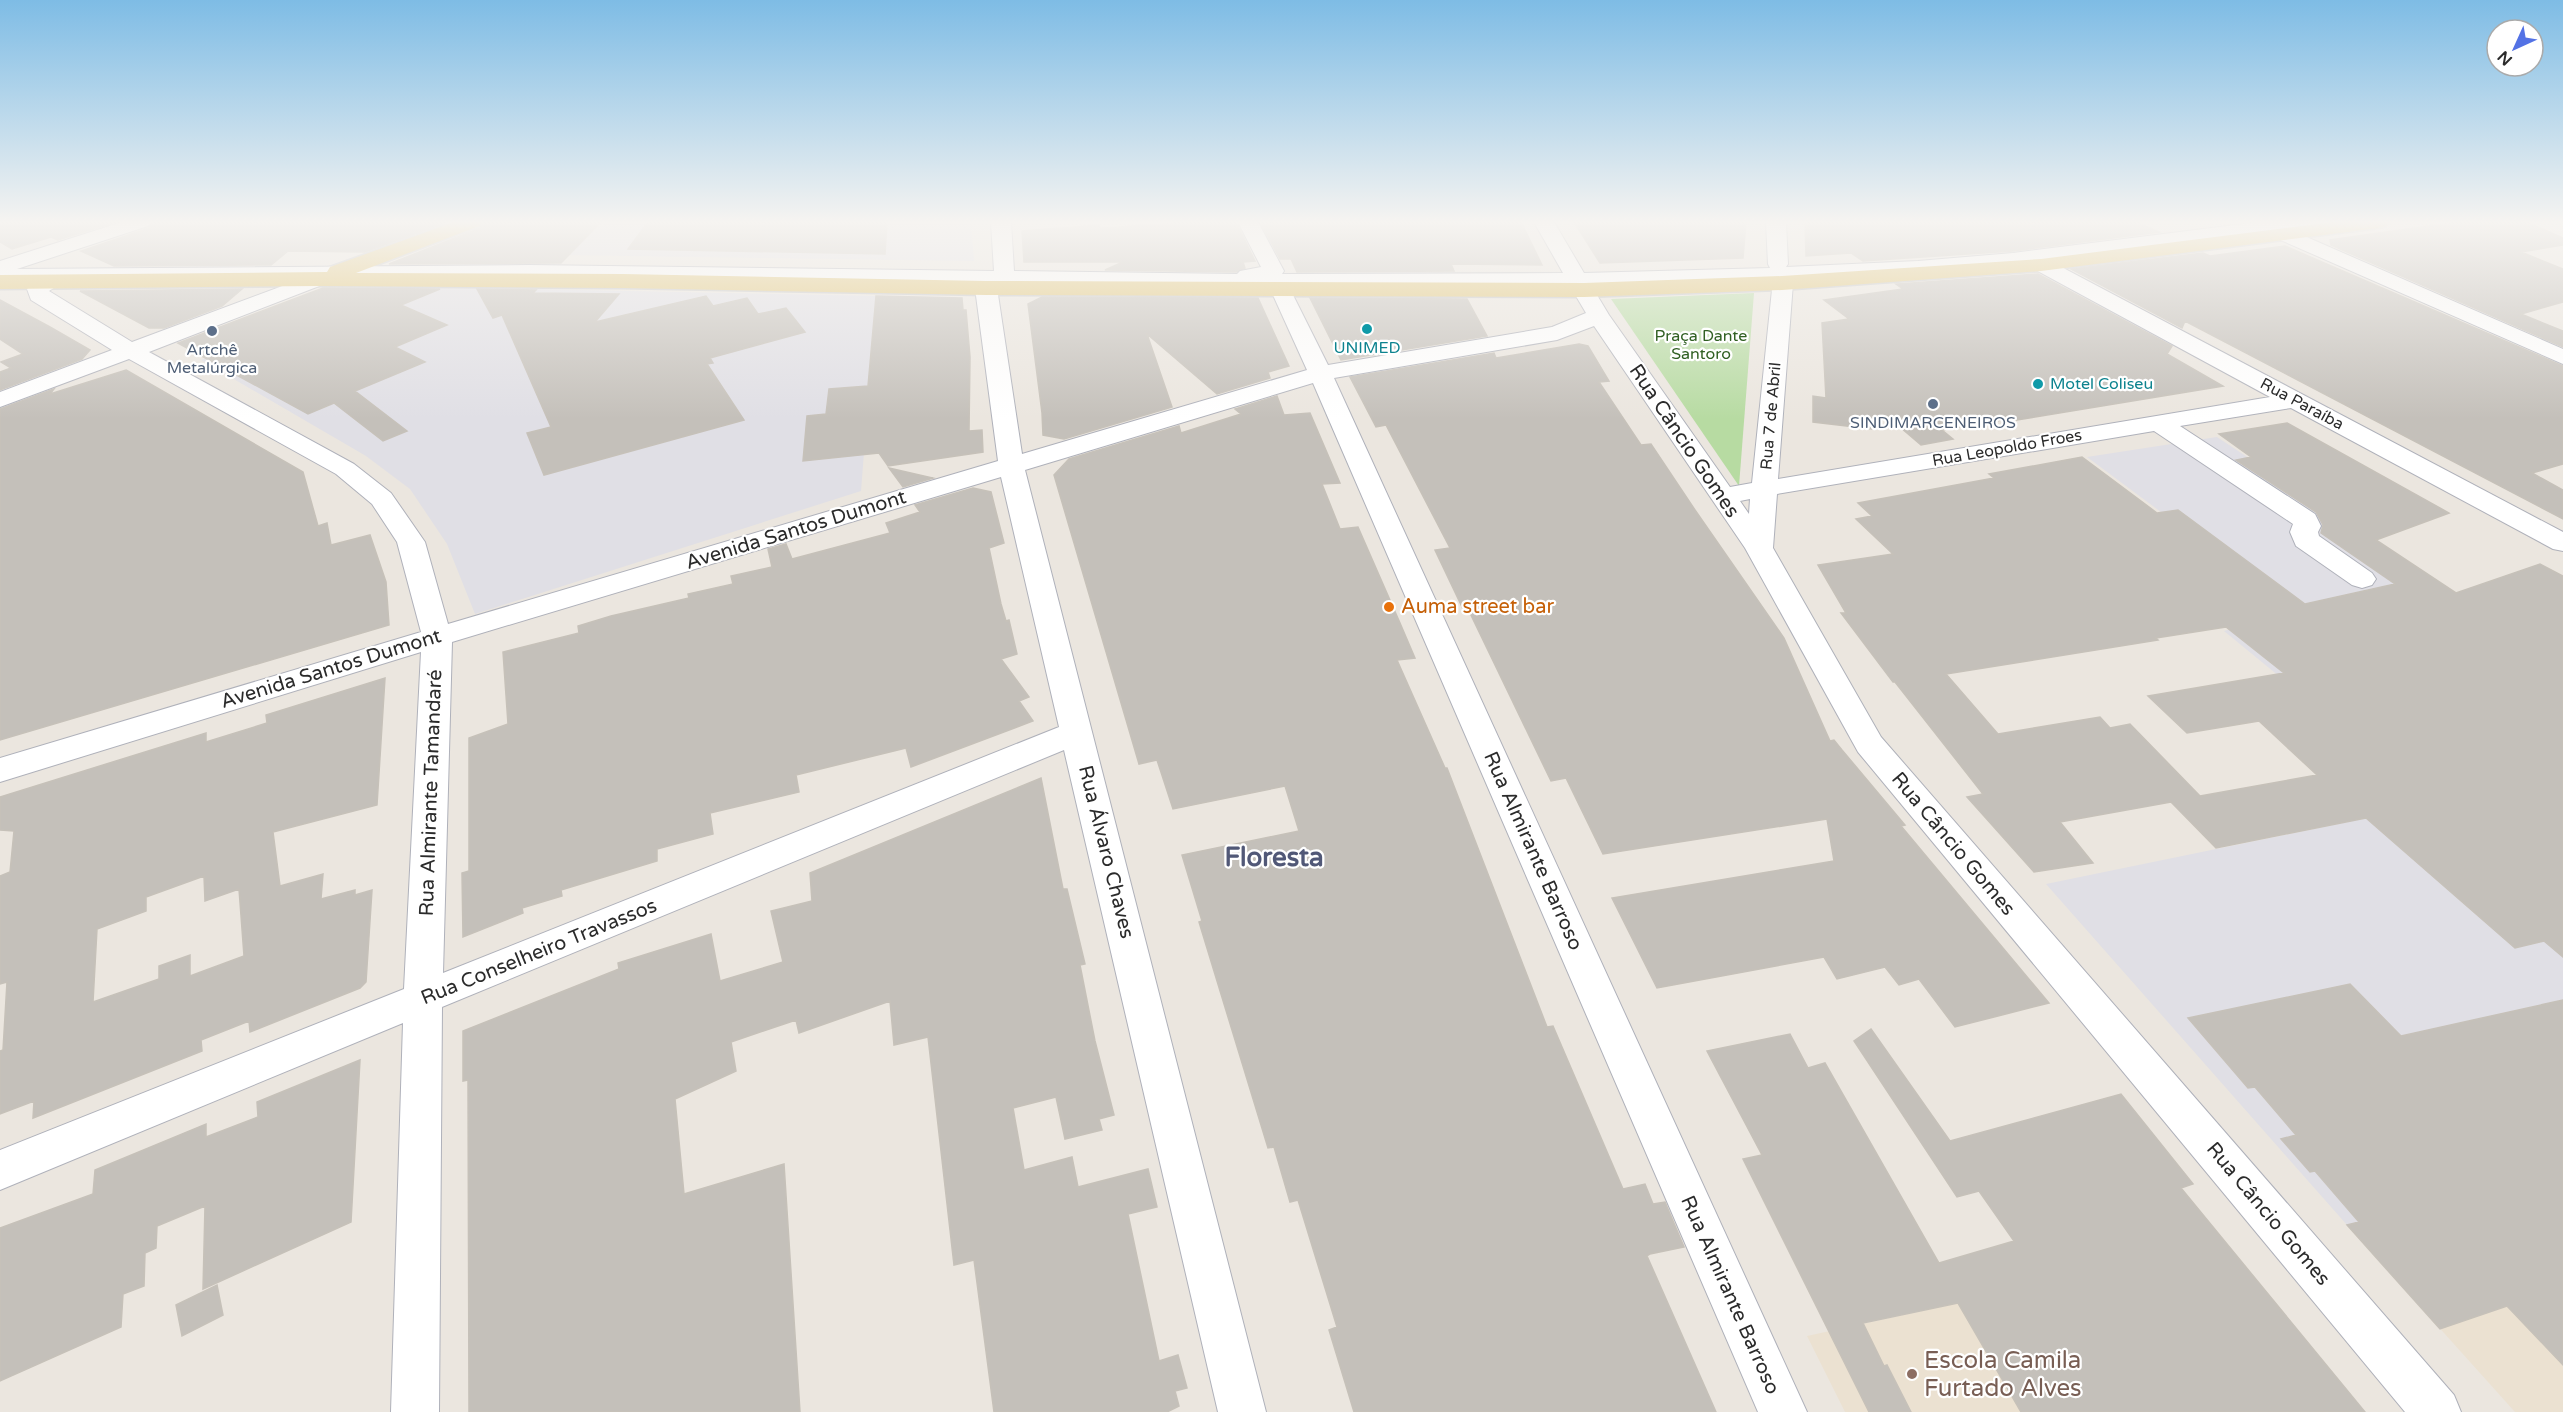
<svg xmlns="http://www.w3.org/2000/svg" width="2563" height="1412" font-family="'Varela Round',sans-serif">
<rect width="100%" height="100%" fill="#ebe6df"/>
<path fill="#e0dfe5" d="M499 222H585L600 227 614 222H971L974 261 426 253 425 250Z
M392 286 876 296 861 491 475 614 447 544 410 489 366 456 201 360Z
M2217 437 2563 666V1166L2347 1225 2046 884 2435 804 2224 631 2294 611 2087 457Z"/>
<path fill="#ebe1d1" d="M2563 1166V1412H2515L2347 1225Z
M1958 1303 2021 1412H1845L1807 1336Z"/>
<path fill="#b7dba2" d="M1754 293 1739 486 1611 299Z"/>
<path fill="#c4c0ba" stroke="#c6c1b9" stroke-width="1.5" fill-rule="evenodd" d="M0 222H116L58 240 51 237 12 249 0 242Z
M153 222H448L365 252 288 251 271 265 114 266 81 251 149 228Z
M484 222H601L561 263 389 264 480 228Z
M648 222H887L885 254 628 249Z
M1187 222H1236L1255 261 1243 262 1245 268 1236 272 1105 270 1123 262H1024L1022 231 1099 225 1100 228 1119 227Z
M1260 222H1521L1542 265 1451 264 1454 271 1297 272 1291 259H1280Z
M1574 222H1746L1743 258 1600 263Z
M1805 222H2137L2159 232 2013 251 1863 261 1851 253 1806 256Z
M2457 222H2527L2563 238V245L2521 252 2563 269V302L2521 314 2563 331V347L2331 245 2330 240Z
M2285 246 2563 366V464L2532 473 2563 490V519L2185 321 2182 328 2071 269 2203 253 2210 256Z
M2038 274 2172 346 2167 354 2223 386 2011 421 2008 419 1942 430 1953 439 1921 445 1887 416 1872 429 1813 422V396L1826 398 1822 323 1849 319 1824 300 1903 289 1896 284Z
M323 288 440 289 401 305 447 325 395 347 425 362 355 391 407 431 383 441 334 403 308 414 178 343Z
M242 289 222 306 164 328H149L80 291Z
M477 289 536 290 533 293 619 294 595 322 706 296 713 306 747 298 758 314 786 308 805 332 710 358 713 363 707 364 744 420 544 475 527 433 551 427 502 315 493 318Z
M876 296 962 298 963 310H966L970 357 969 431 982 430 983 452 888 466 879 453 803 461 807 416 826 414 829 389 868 386Z
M1042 297 1258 298 1289 366 1268 372 1270 378 1217 394 1147 334 1172 407 1064 439 1043 435 1042 413 1028 304Z
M1310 298 1467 299 1487 336 1341 360Z
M0 300 50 327 90 350 82 359 0 390V372L11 368 1 362 23 354 0 339Z
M1579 344 1588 346 1609 381 1599 382 1641 445 1651 444 1695 510 1784 638 1830 741 1834 740 1842 750 1905 825 1901 826 2049 1003 1955 1027 1919 979 1899 985 1885 967 1837 979 1824 957 1657 988 1612 898 1834 861 1827 819 1603 854 1566 778 1551 781 1468 609H1463L1435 550 1450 548 1386 425 1376 427 1350 377 1494 353 1496 358Z
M126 370 303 472 318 526 327 523 331 545 370 535 386 582 389 625 0 740V409L54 389 50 394Z
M1277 396 1284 415 1310 413 1340 483 1322 484 1340 529 1358 527 1400 623 1415 658 1397 660 1445 768H1447L1547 1027 1553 1026 1623 1189 1645 1184 1653 1204 1665 1202 1684 1247 1650 1254 1647 1256 1716 1412H1354L1329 1330 1337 1327 1298 1200 1290 1202 1274 1147 1268 1148 1199 922 1202 921 1182 855 1299 831 1285 786 1173 809 1157 760 1139 764 1054 475 1069 459 1179 426 1181 433 1241 414 1235 409Z
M2287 423 2449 513 2376 540 2456 593 2540 564 2563 576V957L2544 941 2515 948 2366 818 2216 848 2171 802 2060 822 2093 863 2034 872 1967 797 1983 794 1895 682H1893L1841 613H1846L1818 565 1893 554 1856 519 1872 516 1858 503 1994 478 1989 474 2082 457 2157 513 2178 510 2305 604 2395 584 2321 533 2323 525 2316 512 2236 460 2251 457 2219 434ZM2226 627 2284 673 2148 696 2187 733 2259 721 2317 775 2200 796 2130 724 2110 728 2100 717 1998 734 1946 674 2158 640 2156 638Z
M889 468 933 478 903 487Z
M973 488 991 492 1004 543 989 548 1001 604 1006 621 1009 620 1017 654 1001 659 1029 697 1019 701 1033 721 911 767 906 748 796 775 799 792 710 813 713 834 657 849V861L561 890 562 896 522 908 523 913 463 937 462 873 469 871V738L508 724 503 652 579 633 578 626 611 616 689 598 688 594 733 584 731 576 772 567 768 549 786 544 792 559 890 533 886 523 920 512 915 505Z
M385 678 377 805 273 832 280 886 323 874 321 899 355 890V895L372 890 366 982 360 988 250 1032 249 1021 201 1040 202 1051 33 1118 34 1101 0 1114V1051L3 1050 7 982 0 984V876L10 872 14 831 0 830V797L206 733V742L267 723 266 715ZM204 876 205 901 239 889 244 956 190 976V955L159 966V979L93 1002 97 929 146 911V897Z
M1041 778 1063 889H1067L1085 964 1080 965 1095 1041 1114 1115 1099 1119 1102 1130 1065 1139 1056 1097 1013 1108 1024 1170 1072 1157 1078 1187 1148 1169 1157 1207 1128 1214 1159 1361 1178 1355 1187 1388 1175 1391 1179 1406 1167 1412H994L974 1260 954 1265 928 1037 894 1045 890 1001 799 1033 796 1020 731 1042 736 1071 675 1099 684 1194 784 1164 800 1412H469L468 1080 463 1081V1031L619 969 618 963 711 934 720 981 783 962 771 911 812 901 810 873Z
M2350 984 2401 1036 2563 1000V1365L2507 1306 2440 1329 2347 1225 2359 1222 2315 1171 2310 1172 2281 1139 2296 1135 2255 1087 2248 1088 2188 1018Z
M1871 1029 1950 1141 2121 1094 2193 1184 2181 1188 2365 1412H2021L1958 1303 1863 1323 1884 1366 1887 1365 1911 1412H1869L1743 1159 1762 1155 1707 1051 1790 1034 1808 1068 1825 1063 1939 1263 2014 1241 1979 1191 1957 1197 1854 1041Z
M360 1060 351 1222 203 1289 205 1206 157 1226 156 1248 145 1253 144 1286 123 1294 121 1327 0 1381V1228L93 1194 95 1170 206 1124V1137L258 1117 257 1102Z
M217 1285 223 1315 182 1336 176 1305Z"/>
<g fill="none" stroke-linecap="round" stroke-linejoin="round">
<g stroke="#afb1ba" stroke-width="2">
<path id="minor" d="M122 222H151L148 226 17 269 529 265 994 271 991 222H1011L1014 271 1237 274 1240 271 1261 267 1238 222H1258L1284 271 1282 274 1563 273 1534 222H1554L1584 273 1770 268 1768 264 1766 222H1786L1788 264 1786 267 1918 261 2013 253 2259 222H2337L2334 226 2302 235 2563 349V364L2276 238 2273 234 2275 231 2050 261 2563 532V551L2553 549 2291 408 2180 426 2315 514 2321 526 2318 532 2319 536 2372 573 2376 579 2372 585 2362 588 2352 585 2296 546 2290 532 2293 524 2154 431 1777 494 1773 548 1881 737 2454 1395 2461 1412H2405L1858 752 1745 548 1594 326 1557 340 1334 378 1807 1412H1758L1313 383 1025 470 1266 1412H1218L1064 750 442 1007 439 1412H391L403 1023 0 1190V1150L404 989 421 652 0 782V758L421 632 397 542 372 504 336 474 129 359 0 407V392L112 350 31 300 27 289 37 281H0V261ZM2032 263 2034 269 2270 397 1778 479 1793 283 1790 279 1918 273ZM529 277 981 283 975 288 998 461 448 624 425 542 391 493 354 464 149 352 327 283 330 278ZM264 278H304L132 342 49 291 58 285 61 280ZM1773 280 1752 483 1730 487 1609 315 1591 285ZM992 283 1241 286 1244 290 1273 295 1307 370 1022 454 997 288ZM1570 286 1586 313 1552 327 1328 365 1289 287ZM1001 477 1059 727 443 973 452 642ZM1750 499 1749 514 1740 501Z"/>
</g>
<g stroke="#c4c4c4" stroke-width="3">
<path id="major" d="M454 222H482L479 226 356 273 623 274 986 281 1584 283 1782 276 2041 259 2333 222H2389L2386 226 2379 228 2041 271 1782 290 1584 297 986 295 623 288 320 286 0 289V275L327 272 330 267Z"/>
</g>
<use href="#minor" fill="#fff" fill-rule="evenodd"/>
<use href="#major" fill="#e0c36f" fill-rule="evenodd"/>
</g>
<linearGradient id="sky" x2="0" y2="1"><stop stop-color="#7ebce5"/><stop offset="0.53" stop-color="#f6f4f1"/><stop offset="1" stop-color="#f6f4f1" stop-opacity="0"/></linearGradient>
<rect width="2563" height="419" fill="url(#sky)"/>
<g fill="#0f9aa8" stroke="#fff" stroke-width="2">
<circle cx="1367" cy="329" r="6"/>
<circle cx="2038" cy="384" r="6"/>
</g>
<g fill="#5c6f8a" stroke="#fff" stroke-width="2">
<circle cx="212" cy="331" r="6"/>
<circle cx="1933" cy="404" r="6"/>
</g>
<circle fill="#e8710a" stroke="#fff" stroke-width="2" cx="1389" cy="607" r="6"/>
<circle fill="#8d6e63" stroke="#fff" stroke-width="2" cx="1912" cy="1374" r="6"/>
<g text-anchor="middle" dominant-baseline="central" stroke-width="4.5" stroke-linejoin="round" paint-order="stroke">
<g font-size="16" fill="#316023" stroke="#fff">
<text x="1701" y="336">Praça Dante<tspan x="1701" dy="18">Santoro</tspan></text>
</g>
<g font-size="16" fill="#0d838f" stroke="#fff">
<text x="1367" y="348">UNIMED</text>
<text x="2050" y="384" text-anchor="start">Motel Coliseu</text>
</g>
<g font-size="16" fill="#4e5e75" stroke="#fff">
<text x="212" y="350">Artchê<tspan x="212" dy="18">Metalúrgica</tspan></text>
<text x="1933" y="423">SINDIMARCENEIROS</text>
</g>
<g font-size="16" fill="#2b2b2b" stroke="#fff">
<text transform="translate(2302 404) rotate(28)">Rua Paraíba</text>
<text transform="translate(1771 416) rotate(-85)">Rua 7 de Abril</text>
<text transform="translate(2007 448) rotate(-10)">Rua Leopoldo Froes</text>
</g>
<g font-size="20" fill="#2b2b2b" stroke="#fff">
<text transform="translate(1684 441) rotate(56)">Rua Câncio Gomes</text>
<text transform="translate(796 530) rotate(-17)">Avenida Santos Dumont</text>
<text transform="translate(331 669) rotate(-17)">Avenida Santos Dumont</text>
<text transform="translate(431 793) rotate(-88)">Rua Almirante Tamandaré</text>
<text transform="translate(1953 844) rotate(50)">Rua Câncio Gomes</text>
<text transform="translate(1533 851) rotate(66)">Rua Almirante Barroso</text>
<text transform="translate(1106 852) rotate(76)">Rua Álvaro Chaves</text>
<text transform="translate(539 952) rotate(-22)">Rua Conselheiro Travassos</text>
<text transform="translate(2268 1214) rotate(50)">Rua Câncio Gomes</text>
<text transform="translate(1730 1295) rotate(66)">Rua Almirante Barroso</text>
</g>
<g font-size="20" fill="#c56008" stroke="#fff" text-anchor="start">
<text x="1401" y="607">Auma street bar</text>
</g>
<g font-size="24" fill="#785e54" stroke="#fff" text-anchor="start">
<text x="1924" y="1360">Escola Camila<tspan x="1924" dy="28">Furtado Alves</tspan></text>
</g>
<g font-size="26" font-weight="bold" fill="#515877" stroke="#fff">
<text x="1274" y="857">Floresta</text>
</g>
</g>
<g transform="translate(2515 48) rotate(225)"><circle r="28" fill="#ffffff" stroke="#aaaaaa" stroke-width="1.5"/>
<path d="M0-4.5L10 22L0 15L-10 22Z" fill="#5372e5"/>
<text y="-9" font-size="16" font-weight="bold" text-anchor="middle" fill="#2b2b2b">N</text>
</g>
</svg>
